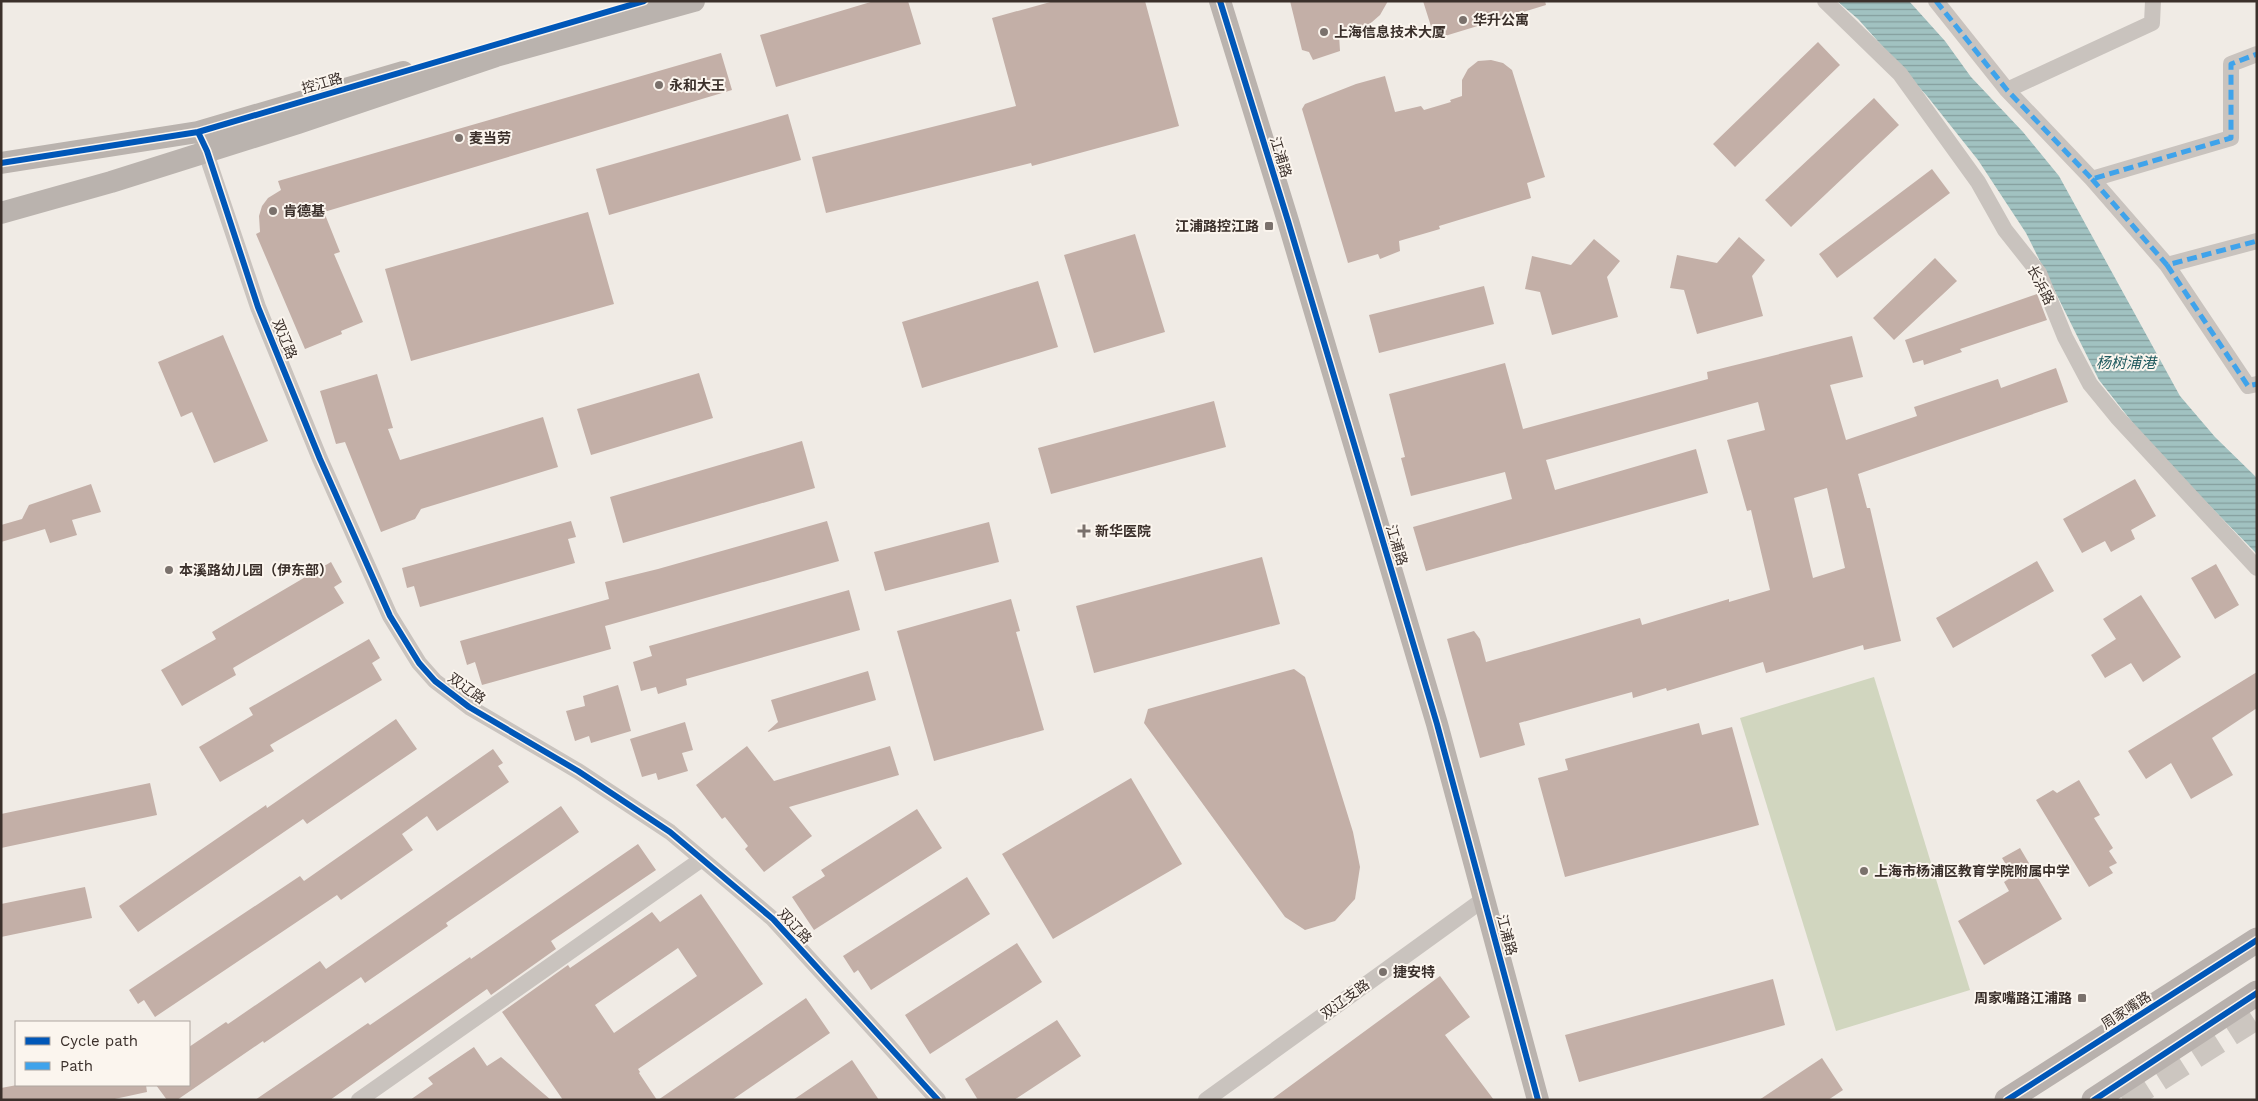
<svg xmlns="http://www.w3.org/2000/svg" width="2258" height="1101" font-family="'Work Sans','Noto Sans SC',sans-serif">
<defs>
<pattern id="water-rules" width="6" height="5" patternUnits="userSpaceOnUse" patternTransform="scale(1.25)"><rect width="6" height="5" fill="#a1c2c1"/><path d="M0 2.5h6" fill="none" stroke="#849e9d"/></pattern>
</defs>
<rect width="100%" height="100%" fill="#f0ebe5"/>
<path fill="#d1d6bf" d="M1874 677 1970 990 1836 1031 1740 718Z"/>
<path fill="url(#water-rules)" d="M1837 1H1909L1945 41 1971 77 2023 132 2059 176 2180 396 2215 437 2257 478V554L2151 446 2099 380 2026 233 1978 160 1927 96 1858 19Z"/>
<path fill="#c3afa7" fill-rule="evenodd" d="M874 1H908L921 44 776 87 760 35Z
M1054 1H1145L1179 126 1032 166 1031 163 826 213 812 157 1016 106 992 18Z
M1290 1H1388L1380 15 1372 22 1363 28 1339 35 1340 51 1313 60 1309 52 1302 50Z
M1423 1H1545L1546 5 1435 39Z
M1818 42 1840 65 1735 167 1713 144Z
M721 53 732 90 324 212 340 252 334 254 363 322 341 331 342 334 305 349 256 234 260 232 259 216 262 206 268 198 281 190 278 181Z
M1491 60 1503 63 1512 70 1545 177 1527 183 1531 198 1439 226 1440 229 1399 241 1400 251 1380 259 1378 254 1348 263 1302 109 1305 104 1356 84 1385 76 1395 112 1421 106 1424 110 1451 102 1450 100 1462 96V80L1468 69 1478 61Z
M1874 98 1899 125 1791 227 1765 200Z
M788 114 801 160 609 215 596 169Z
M1932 169 1950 193 1837 278 1819 254Z
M588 212 614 304 411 361 385 269Z
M1135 234 1165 332 1094 353 1064 255Z
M1739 237 1765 260 1752 276 1763 316 1697 334 1684 290 1670 288 1677 255 1717 263Z
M1594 239 1620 261 1607 277 1618 317 1552 335 1540 292 1525 289 1532 256 1571 265Z
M1935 258 1957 281 1894 340 1873 318Z
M1038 281 1058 347 922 388 902 322Z
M1484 286 1494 324 1379 353 1369 315Z
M2037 294 2047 320 1960 349 1962 352 1924 365 1923 360 1913 363 1905 340Z
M223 335 268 441 214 463 192 412 181 417 158 362Z
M1852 336 1863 377 1830 385 1846 440 1917 416 1914 407 1998 379 2001 388 2056 368 2068 402 1858 474 1867 508H1870L1901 641 1864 650 1863 645 1766 673 1763 662 1667 691 1666 688 1633 698 1632 692 1519 723 1525 745 1480 758 1447 639 1474 631 1480 639 1486 662 1640 618 1642 625 1729 599V602L1770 590 1751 510 1747 511 1727 440 1765 430 1758 402 1546 460 1555 490 1696 449 1708 493 1426 571 1413 527 1512 499 1505 472 1411 496 1401 458 1405 457 1389 394 1505 363 1523 429 1708 379 1707 372ZM1827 488 1845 568 1813 578 1794 498Z
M699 373 713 418 591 455 577 409Z
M377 374 393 428 388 429 400 460 543 417 558 467 421 509 415 519 381 532 345 442 336 444 320 391Z
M1214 401 1226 447 1051 494 1038 448Z
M802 441 815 488 623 543 610 497Z
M2135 479 2156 516 2131 530 2135 539 2111 552 2105 541 2082 553 2063 519Z
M91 484 101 512 72 520 77 535 50 543 45 529 1 542V525L22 519 29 505Z
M571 521 576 537 568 539 575 563 420 607 414 586 407 588 402 568Z
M827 521 839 561 605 626 611 649 482 685 475 662 467 665 460 641 609 599 605 582 658 569Z
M989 522 999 562 885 591 874 552Z
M1262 557 1280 624 1094 673 1076 606Z
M2037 561 2054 591 1953 648 1936 618Z
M331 562 342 582 334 587 344 603 233 668 236 675 182 706 161 670 216 639 212 632Z
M2216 564 2239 605 2215 619 2191 578Z
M849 590 860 630 686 679 687 685 658 694 656 687 641 691 633 662 652 656 649 646Z
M2141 595 2181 657 2143 682 2131 663 2105 678 2091 655 2116 639 2103 619Z
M1011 599 1020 631 1016 632 1044 730 934 761 897 631Z
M369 639 380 658 372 663 382 680 270 745 274 751 220 782 199 747 253 715 249 708Z
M1294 669 1305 677 1353 832 1360 867 1355 899 1335 921 1305 930 1285 917 1144 723 1148 709Z
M868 671 876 700 767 732 778 722 771 700Z
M2257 672V708L2212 738 2233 775 2191 799 2171 763 2146 779 2128 751Z
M618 685 631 731 591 743 589 736 575 741 566 711 585 706 583 696Z
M396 719 417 749 307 824 303 819 138 932 119 906 266 805 267 808Z
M685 722 693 750 682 753 688 771 658 780 656 773 642 777 630 739Z
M1699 723 1702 735 1732 727 1759 825 1565 877 1538 778 1568 770 1565 759Z
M747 746 774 781 890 746 899 775 789 807 812 836 764 872 745 849 748 846 725 817 722 819 696 785Z
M493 749 503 763 498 766 509 782 437 831 427 816 402 834 413 850 341 900 337 895 155 1017 144 1000 138 1004 129 990 300 876 304 881Z
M1131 778 1182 864 1053 939 1002 854Z
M2079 780 2100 815 2094 818 2113 848 2109 851 2117 863 2109 867 2113 873 2089 887 2036 800 2053 790 2057 793Z
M150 783 157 815 1 848V814Z
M561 806 579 832 446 923 448 926 365 983 361 977 264 1043 263 1041 177 1100H167L156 1085H189V1047L226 1022 228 1024 320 961 326 969Z
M917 809 942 848 814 930 792 897 825 876 821 870Z
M638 844 656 870 551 941 556 949 491 995 487 989 330 1100H255L368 1023 370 1025 470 957 471 959Z
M2020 848 2062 919 1984 965 1958 921 2009 891 2004 882 2013 876 2002 858Z
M967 877 990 914 871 990 858 970 854 973 843 956Z
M85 887 92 918 1 937V904Z
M701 894 763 984 638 1069 640 1072 639 1073 657 1100H563L502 1012 568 965 570 968 652 912 660 922ZM678 948 697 976 614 1033 595 1005Z
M1017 943 1042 982 930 1054 905 1015Z
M1440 976 1470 1017 1445 1035 1494 1100H1271Z
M1773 979 1785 1025 1579 1082 1565 1035Z
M806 998 830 1033 732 1100H658Z
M1057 1020 1081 1056 1014 1100H978L965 1079Z
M474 1047 487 1066 501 1057 551 1100H410L433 1084 428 1078Z
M1822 1058 1843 1090 1828 1100H1759Z
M852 1060 879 1100H793Z
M17 1085H146L147 1092 110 1100H1V1088Z"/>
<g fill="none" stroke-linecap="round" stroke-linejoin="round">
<path stroke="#ccc6c0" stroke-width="28" stroke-dasharray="28 14" stroke-linecap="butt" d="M2123 1100 2257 1015"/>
<path stroke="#c9c3be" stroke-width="16" d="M1825 1 1900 74 1978 182 2005 230 2039 273 2065 337 2090 384 2117 417 2257 568
M1936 1 2007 90 2092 179 2231 138V64L2257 54
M2007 90 2152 23 2153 1
M202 141 258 307 320 459 390 616 419 663 435 681 469 707 578 771 670 832 773 919 938 1100
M2092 179 2167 265 2257 241
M2167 265 2248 386 2257 384
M359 1100 702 859
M1206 1100 1484 899"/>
<path stroke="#bab3ae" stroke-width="22" d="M1220 1 1288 221 1437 724 1538 1100
M1 163 198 132 403 72
M1 213 111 182 298 123 496 56 694 1"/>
<path stroke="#b8b1ad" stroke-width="25" d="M2007 1100 2257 940
M2094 1100 2257 993"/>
<path stroke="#3fa3eb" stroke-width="5" stroke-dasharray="10 5" stroke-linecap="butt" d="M1936 1 2007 90 2092 179 2231 138V64L2257 54
M2092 179 2167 265 2257 241
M2167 265 2248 386 2257 384"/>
<g stroke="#fbf5ee" stroke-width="9">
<path id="cycleway" d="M1220 1 1288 221 1437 724 1538 1100
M198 132 207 151 258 307 320 459 390 616 419 663 435 681 469 707 578 771 670 832 773 919 938 1100
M1 163 198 132 644 1
M2007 1100 2257 940
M2094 1100 2257 993"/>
</g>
<use href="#cycleway" stroke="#0057b8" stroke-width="6"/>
</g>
<g fill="#7a716c" stroke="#fbf5ee" stroke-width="2">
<circle cx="1463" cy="20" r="5"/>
<circle cx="1324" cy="32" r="5"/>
<circle cx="659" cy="85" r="5"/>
<circle cx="459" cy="138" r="5"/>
<circle cx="273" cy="211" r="5"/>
<rect x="1264" y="221" width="10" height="10" rx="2.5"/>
<path d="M1081.5 523.5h5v5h5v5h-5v5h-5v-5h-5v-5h5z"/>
<circle cx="169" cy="570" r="5"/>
<circle cx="1864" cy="871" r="5"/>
<circle cx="1383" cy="972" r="5"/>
<rect x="2077" y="993" width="10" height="10" rx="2.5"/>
</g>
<g text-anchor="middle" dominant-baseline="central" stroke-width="4" stroke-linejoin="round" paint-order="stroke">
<g font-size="14" font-weight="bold" fill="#3b302b" stroke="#fbf5ee" text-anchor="start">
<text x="1473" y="20">华升公寓</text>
<text x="1334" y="32">上海信息技术大厦</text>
<text x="669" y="85">永和大王</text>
<text x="469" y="138">麦当劳</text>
<text x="283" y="211">肯德基</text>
<text x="1259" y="226" text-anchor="end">江浦路控江路</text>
<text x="1095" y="531">新华医院</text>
<text x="179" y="570">本溪路幼儿园（伊东部）</text>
<text x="1874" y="871">上海市杨浦区教育学院附属中学</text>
<text x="1393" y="972">捷安特</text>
<text x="2072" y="998" text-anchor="end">周家嘴路江浦路</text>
</g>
<g font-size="14" fill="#3b302b" stroke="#fbf5ee">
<text transform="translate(322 83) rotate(-16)">控江路</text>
<text transform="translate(1281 157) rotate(73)">江浦路</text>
<text transform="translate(2041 285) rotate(63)">长浜路</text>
<text transform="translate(285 339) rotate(68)">双辽路</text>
<text transform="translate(1397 545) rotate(73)">江浦路</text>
<text transform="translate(467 688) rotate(36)">双辽路</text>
<text transform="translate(795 926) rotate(47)">双辽路</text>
<text transform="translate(1507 935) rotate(75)">江浦路</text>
<text transform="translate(1345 999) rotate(-36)">双辽支路</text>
<text transform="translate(2126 1010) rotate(-33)">周家嘴路</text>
</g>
<g font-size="15" font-style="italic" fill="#1f5a5e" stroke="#fbf5ee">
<text x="2126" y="363">杨树浦港</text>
</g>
</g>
<rect width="2258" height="1101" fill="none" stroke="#3b302b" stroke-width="5"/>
<rect x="15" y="1021" width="175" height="65" fill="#fbf5ee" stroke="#aea6a0"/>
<rect x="25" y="1037" width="25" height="8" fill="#0057b8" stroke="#aea6a0"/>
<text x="60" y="1046" font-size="15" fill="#3b302b">Cycle path</text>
<rect x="25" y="1062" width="25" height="8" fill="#3fa3eb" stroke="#aea6a0"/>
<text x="60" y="1071" font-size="15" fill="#3b302b">Path</text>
</svg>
